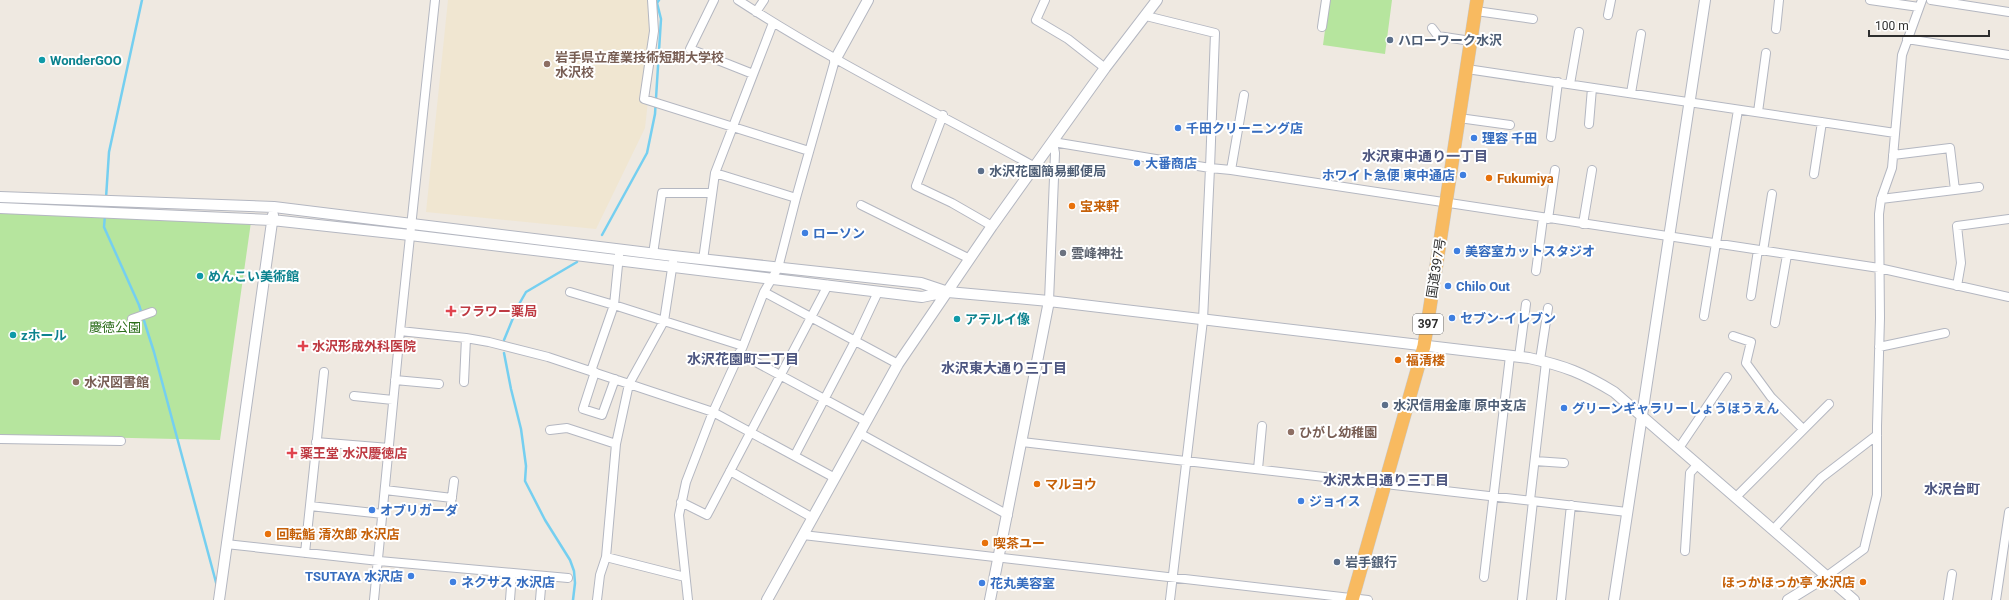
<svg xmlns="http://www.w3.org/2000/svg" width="2009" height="600" font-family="Roboto,'Noto Sans JP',sans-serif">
<rect width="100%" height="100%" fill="#efe9e1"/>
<path fill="#f0e6d1" d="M448 0H659L645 128 596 229 426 212Z"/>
<path fill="#b6e59e" d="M1329 0H1392L1385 54 1323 45Z
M0 212 251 222 220 440 0 435Z"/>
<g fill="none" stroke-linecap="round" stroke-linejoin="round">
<path stroke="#75cff0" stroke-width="2.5" d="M106 198 109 152 142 0
M105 215 104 227 139 305 154 352 217 586
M602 235 647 153 655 114 661 19 657 3 659 0
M504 340 518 306 526 292 577 262
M504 353 511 389 521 429 526 466 525 481 545 520 570 560 574 571 575 583 573 600"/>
<g stroke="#b4b7c1" stroke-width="10">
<path id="minor" d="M652 0 654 31 644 99 809 151
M714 0 690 49 753 74
M738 0C833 62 936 112 1035 167
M1045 0 1036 20 1068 39 1105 68
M1870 0 1919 7
M1931 0 2009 12
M1476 11 1533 19
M756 12 764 0
M1608 15 1611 0
M1322 27 1326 0
M1432 28 1438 36 1471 41
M1776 29 1779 0
M1907 39 2009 55
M1467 69 1895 133
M1570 84 1579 32
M1631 93 1641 34
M1758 112 1766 53
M943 115 916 186 952 203 992 226
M1459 118 1510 125
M1589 124 1592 88
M1551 137 1558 82
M1893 155 1950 148 1955 190
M1231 170 1244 95
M715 173 796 198
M1814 174 1822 122
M1881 199 1979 187
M861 205 970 259
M1548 219 1555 170
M1583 224 1592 170
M1763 251 1772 194
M653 254 662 193H712
M703 260 715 173 773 23
M673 262 664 321 743 346
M1536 271 1543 218
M1957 286 1961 263 1957 226 2009 219
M570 292 614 305 619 255
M764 292 898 364
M1751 296 1758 250
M1049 301 1055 153 1053 142 1210 168 1215 33 1146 16
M1704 316 1738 110
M132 319 152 312
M1775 323 1787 255
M400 331 466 338 489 342 548 357 713 412 835 478
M1733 336 1751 342 1746 363 1771 397 1803 429
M1879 347 1945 333
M739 353 865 421
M1519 357 1526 304
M1540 360 1548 308
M591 371 614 305 664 321 629 384 616 444 606 557
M595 372 583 409 602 415 615 379
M395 380 439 384
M464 382 466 338
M354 396 393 400
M550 430 567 428 616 444
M859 433 1008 515
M0 439 121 441
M316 442 389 448
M1022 442 1627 512
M1679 448 1727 377
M795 455 855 341 878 292
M1535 461 1564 463
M1258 469 1262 426
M730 471 813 518
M385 490 452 498
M1736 497 1829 404
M1530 500 1546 362
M681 502 707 515 828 285
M310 506 383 514
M450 512 454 481
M1773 530 1821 478 1877 435
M803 535 1368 600
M226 544 379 561 568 578
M1685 551 1690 473 1698 464
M305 553 324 372
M1827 576 1864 549 1877 495V426L1880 318 1879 214 1881 199 1892 168 1902 55 1922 0
M1484 577 1510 356
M374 600 400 331 435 0
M510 600 512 573
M540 600 542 576
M597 600 600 575 606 557 685 577
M688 600 679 515 686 482 713 412 743 346 764 292 778 268 796 198 835 60
M1170 600 1203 320 1210 168 1231 170 1879 268 2009 297
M1522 600 1533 501
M1561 600 1571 505
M1948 600 1952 574
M1996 600 2009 512"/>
</g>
<g stroke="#b4b7c1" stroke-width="12">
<path id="tertiary" d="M835 60 868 0
M0 197 274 207 673 256 921 283 948 292 1049 301 1529 358C1565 366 1583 373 1614 392L1854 600
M0 208 272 220 410 235 922 297 946 292
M219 600 273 215
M767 600 898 364 992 226 1105 68 1157 0
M990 600 1049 301
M1614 600 1705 0
M1788 600 1827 576"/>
</g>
<g stroke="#c9c9c9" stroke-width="14">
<path id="trunk" d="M1352 600 1424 346 1477 0"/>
</g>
<use href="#minor" stroke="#fff" stroke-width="8"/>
<use href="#tertiary" stroke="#fff" stroke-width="10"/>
<use href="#trunk" stroke="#f8ba60" stroke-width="13"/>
</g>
<g fill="#5c6f8a" stroke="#fff" stroke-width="1.5">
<circle cx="1390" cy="40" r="4"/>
<circle cx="981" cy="171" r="4"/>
<circle cx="1385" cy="405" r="4"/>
<circle cx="1337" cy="562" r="4"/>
</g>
<g fill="#0f9aa8" stroke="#fff" stroke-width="1.5">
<circle cx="42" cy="60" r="4"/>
<circle cx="200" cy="276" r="4"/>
<circle cx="957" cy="319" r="4"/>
<circle cx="13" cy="335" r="4"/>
</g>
<g fill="#8d6e63" stroke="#fff" stroke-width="1.5">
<circle cx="547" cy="64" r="4"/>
<circle cx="76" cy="382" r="4"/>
<circle cx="1291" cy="432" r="4"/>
</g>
<g fill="#3f7fe0" stroke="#fff" stroke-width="1.5">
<circle cx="1178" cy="128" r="4"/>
<circle cx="1474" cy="138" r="4"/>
<circle cx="1137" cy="163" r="4"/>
<circle cx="1463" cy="175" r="4"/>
<circle cx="805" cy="233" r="4"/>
<circle cx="1457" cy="251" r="4"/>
<circle cx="1448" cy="286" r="4"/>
<circle cx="1452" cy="318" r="4"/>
<circle cx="1564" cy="408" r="4"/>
<circle cx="1301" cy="501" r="4"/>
<circle cx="372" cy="510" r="4"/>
<circle cx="411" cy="576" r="4"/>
<circle cx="453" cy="582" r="4"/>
<circle cx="982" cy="583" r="4"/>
</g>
<g fill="#e8710a" stroke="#fff" stroke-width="1.5">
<circle cx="1489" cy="178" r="4"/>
<circle cx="1072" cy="206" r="4"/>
<circle cx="1398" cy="360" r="4"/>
<circle cx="1037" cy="484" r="4"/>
<circle cx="268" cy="534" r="4"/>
<circle cx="985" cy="543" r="4"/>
<circle cx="1863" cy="582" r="4"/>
</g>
<circle fill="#6b7280" stroke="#fff" stroke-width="1.5" cx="1063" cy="253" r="4"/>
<g fill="#e0444e" stroke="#fff" stroke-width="1.5">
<path d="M449 305h4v4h4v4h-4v4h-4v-4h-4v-4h4z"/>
<path d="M301 340h4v4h4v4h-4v4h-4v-4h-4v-4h4z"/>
<path d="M290 447h4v4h4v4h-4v4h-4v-4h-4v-4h4z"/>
</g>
<g text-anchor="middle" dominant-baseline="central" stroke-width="4" stroke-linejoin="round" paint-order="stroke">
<rect fill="#fff" stroke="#6d6d6d" stroke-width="1" x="1413" y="314" width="30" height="20" rx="3"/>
<g font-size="12" font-weight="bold" fill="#2e2e2e">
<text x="1428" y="324">397</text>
</g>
<g font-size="13" font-weight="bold" fill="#4e5e75" stroke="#fff" text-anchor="start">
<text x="1398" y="40">ハローワーク水沢</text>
<text x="989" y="171">水沢花園簡易郵便局</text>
<text x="1393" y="405">水沢信用金庫 原中支店</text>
<text x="1345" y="562">岩手銀行</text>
</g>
<g font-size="13" font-weight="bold" fill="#785e54" stroke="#fff" text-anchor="start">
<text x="555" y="57">岩手県立産業技術短期大学校<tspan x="555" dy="15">水沢校</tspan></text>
<text x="84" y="382">水沢図書館</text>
<text x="1299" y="432">ひがし幼稚園</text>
</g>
<g font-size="13" font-weight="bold" fill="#0d838f" stroke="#fff" text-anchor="start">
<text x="50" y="60">WonderGOO</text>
<text x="208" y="276">めんこい美術館</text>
<text x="965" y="319">アテルイ像</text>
<text x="21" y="335">zホール</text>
</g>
<g font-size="13" font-weight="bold" fill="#366cbe" stroke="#fff" text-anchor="start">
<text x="1186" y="128">千田クリーニング店</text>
<text x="1482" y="138">理容 千田</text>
<text x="1145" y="163">大番商店</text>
<text x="1455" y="175" text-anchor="end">ホワイト急便 東中通店</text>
<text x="813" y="233">ローソン</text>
<text x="1465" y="251">美容室カットスタジオ</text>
<text x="1456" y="286">Chilo Out</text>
<text x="1460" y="318">セブン-イレブン</text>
<text x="1572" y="408">グリーンギャラリーしょうほうえん</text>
<text x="1309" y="501">ジョイス</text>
<text x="380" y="510">オブリガーダ</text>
<text x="403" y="576" text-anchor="end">TSUTAYA 水沢店</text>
<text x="461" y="582">ネクサス 水沢店</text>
<text x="990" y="583">花丸美容室</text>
</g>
<g font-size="13" font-weight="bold" fill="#c56008" stroke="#fff" text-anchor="start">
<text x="1497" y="178">Fukumiya</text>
<text x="1080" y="206">宝来軒</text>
<text x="1406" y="360">福清楼</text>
<text x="1045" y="484">マルヨウ</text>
<text x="276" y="534">回転鮨 清次郎 水沢店</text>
<text x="993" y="543">喫茶ユー</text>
<text x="1855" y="582" text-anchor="end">ほっかほっか亭 水沢店</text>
</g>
<g font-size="13" font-weight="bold" fill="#5b616d" stroke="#fff" text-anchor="start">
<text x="1071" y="253">雲峰神社</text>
</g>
<g font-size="13" fill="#2e2e2e" stroke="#fff">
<text transform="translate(1436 268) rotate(-81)">国道397号</text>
</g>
<g font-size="13" font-weight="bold" fill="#be3a42" stroke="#fff" text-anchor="start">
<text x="459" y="311">フラワー薬局</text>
<text x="312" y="346">水沢形成外科医院</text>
<text x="300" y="453">薬王堂 水沢慶徳店</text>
</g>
<g font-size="13" fill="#2c6e1b" stroke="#fff">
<text x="115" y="327">慶徳公園</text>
</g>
<g font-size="14" font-weight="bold" fill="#4d5680" stroke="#fff">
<text x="1425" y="156">水沢東中通り一丁目</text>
<text x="743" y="359">水沢花園町二丁目</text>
<text x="1004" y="368">水沢東大通り三丁目</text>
<text x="1386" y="480">水沢太日通り三丁目</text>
<text x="1952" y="489">水沢台町</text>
</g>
</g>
<path d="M1869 30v6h120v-6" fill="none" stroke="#2e2e2e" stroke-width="2"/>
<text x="1875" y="30" font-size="12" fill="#2e2e2e" stroke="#ffffff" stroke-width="3" paint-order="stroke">100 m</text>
</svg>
